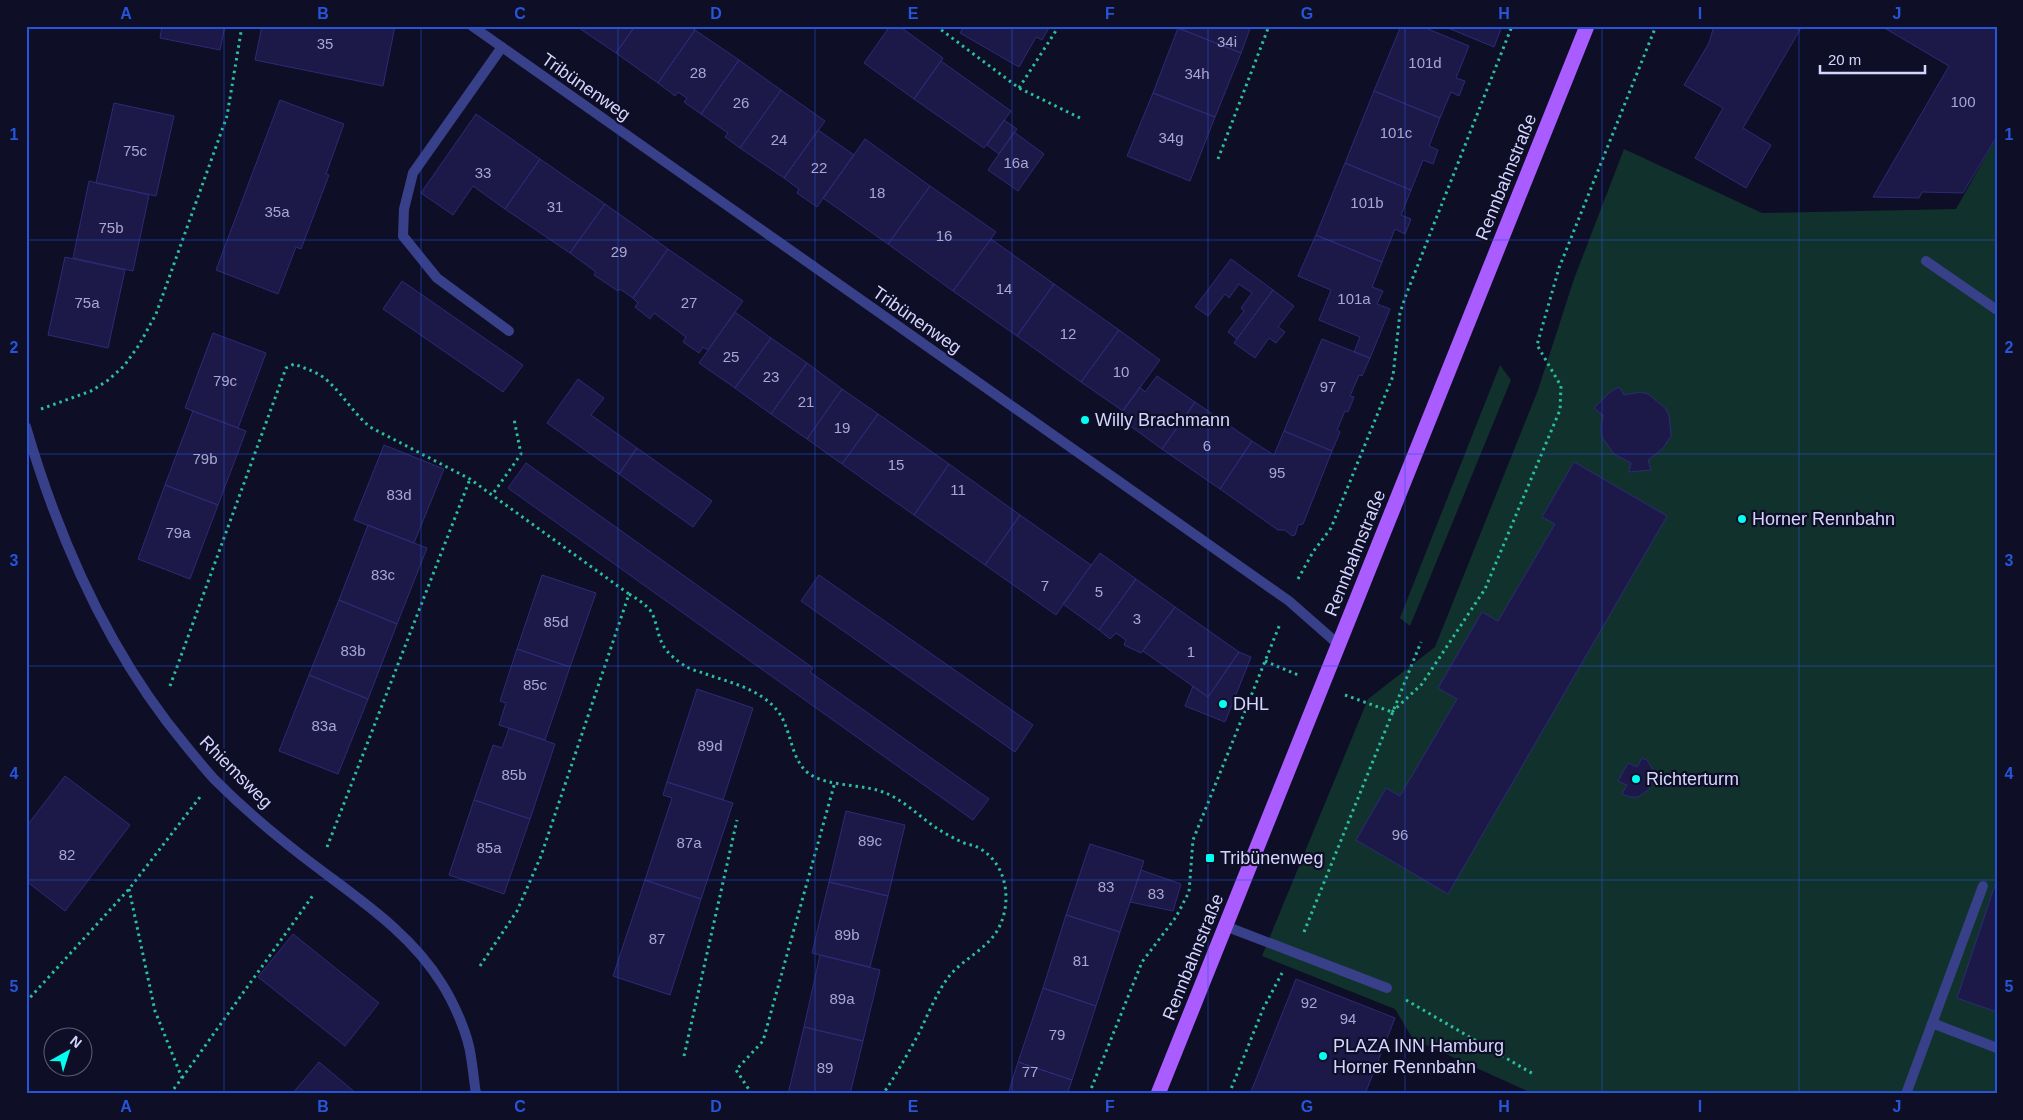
<svg xmlns="http://www.w3.org/2000/svg" width="2023" height="1120" font-family="Helvetica,sans-serif">
<rect width="100%" height="100%" fill="#0f0e27"/>
<path fill="#11322c" d="M1997 136V1094H1526L1527 1091 1413 1039 1395 1009 1262 956 1368 699 1435 647 1538 390 1574 279 1624 149 1762 213 1956 209Z
M1500 365 1511 380 1410 626 1400 618Z"/>
<path fill="#1c1949" stroke="#2d2a77" d="M162 26H225L220 50 160 38Z
M262 26H395L383 86 255 60Z
M576 26H635L616 53Z
M635 26H691L695 30 658 83 616 53Z
M890 26H899L943 58 914 99 864 63Z
M964 26H1050L1042 40 1036 37 1019 67 960 33Z
M1179 26H1251L1241 53 1178 28Z
M1401 26H1421L1469 46 1456 78 1465 81 1459 96 1451 92 1440 118 1374 91Z
M1443 26H1502L1494 47Z
M1714 26H1802L1743 128 1771 145 1746 188 1695 158 1723 108 1684 85 1709 43Z
M1881 26H1997V136L1963 193 1922 192 1919 198 1873 197 1949 66Z
M1178 28 1241 53 1215 117 1153 93Z
M695 30 739 60 701 114 684 102 687 98 678 92 675 96 658 83Z
M739 60 781 90 740 148 725 137 728 133 701 114Z
M941 61 1011 111 984 148 914 99Z
M781 90 825 121 784 178 740 148Z
M1374 91 1440 118 1429 146 1438 150 1433 164 1423 160 1411 190 1345 163Z
M1153 93 1215 117 1190 181 1127 156Z
M280 100 344 124 326 174 329 175 301 249 296 247 278 294 216 270Z
M114 103 174 116 156 196 96 183Z
M476 114 540 159 505 209 473 186 453 215 421 193Z
M1004 120 1017 129 999 154 987 145Z
M818 130 854 155 817 207 797 193 799 189 784 178Z
M1014 132 1044 154 1018 191 988 170Z
M865 139 930 186 888 244 823 198Z
M540 159 605 204 570 253 505 209Z
M1345 163 1411 190 1401 215 1411 219 1405 234 1395 229 1382 262 1316 235Z
M89 181 149 195 133 271 73 258Z
M930 186 996 232 953 291 888 244Z
M605 204 668 249 633 298 620 289 618 291 594 275 596 272 570 253Z
M1316 235 1382 262 1372 287 1383 291 1377 304 1390 309 1370 358 1354 352 1360 337 1319 320 1331 290 1298 276Z
M991 239 1054 284 1017 336 953 291Z
M668 249 743 301 708 350 703 347 699 353 683 342 686 337 654 313 650 319 635 307 638 303 633 298Z
M65 257 125 270 108 348 48 335Z
M1231 259 1273 290 1237 339 1228 332 1244 311 1241 308 1252 293 1239 284 1229 298 1225 294 1208 316 1195 307Z
M402 281 523 365 503 392 383 309Z
M1054 284 1119 330 1081 382 1017 336Z
M1273 290 1294 306 1278 327 1285 332 1276 343 1269 338 1255 358 1234 343Z
M735 312 771 338 735 388 699 363Z
M1119 330 1160 360 1123 411 1081 382Z
M213 333 266 353 238 428 185 408Z
M771 338 807 363 771 414 735 388Z
M1322 339 1370 358 1362 376 1359 375 1350 396 1354 397 1348 412 1345 411 1337 430 1340 432 1332 451 1284 431Z
M807 363 842 389 807 439 771 414Z
M1157 376 1195 402 1162 449 1118 417 1140 387 1145 392Z
M578 379 604 398 591 415 637 448 619 474 547 423Z
M1619 387 1624 395 1640 392 1648 394 1665 408 1669 415 1671 436 1663 448 1648 460 1651 470 1629 472 1631 463 1614 454 1602 437 1601 427 1603 415 1594 408 1610 392Z
M842 389 878 414 842 464 807 439Z
M1195 402 1252 441 1220 489 1162 449Z
M193 411 246 431 218 505 165 485Z
M878 414 949 464 914 515 842 464Z
M1284 431 1332 451 1303 524 1298 525 1295 535 1292 536 1285 530H1278L1220 489 1252 441 1274 455Z
M384 445 444 469 414 543 354 520Z
M637 448 712 501 693 527 619 474Z
M1574 462 1667 516 1448 894 1356 840 1386 788 1400 796 1457 699 1438 688 1482 612 1498 621 1555 524 1542 517Z
M526 463 813 668 810 672 989 799 973 820 508 488Z
M949 464 1020 515 985 565 914 515Z
M165 485 218 505 190 579 138 559Z
M1020 515 1091 565 1056 615 985 565Z
M368 525 427 548 397 624 339 600Z
M1100 553 1136 579 1099 630 1063 604Z
M542 575 596 593 570 667 517 649Z
M819 575 1033 725 1015 752 801 601Z
M1136 579 1175 607 1141 653 1124 645 1126 640 1116 633 1110 639 1099 630Z
M339 600 397 624 368 699 309 675Z
M1175 607 1239 652 1208 697 1143 651Z
M517 649 570 667 545 740 499 725 506 703 500 701Z
M1239 652 1251 657 1225 722 1185 706 1193 686 1208 697Z
M309 675 368 699 338 774 279 751Z
M697 689 753 708 723 800 667 782Z
M509 728 555 744 530 819 474 800 493 745 502 748Z
M1642 758 1647 760 1652 768 1654 777 1649 789 1638 797H1630L1622 794 1627 785 1618 781 1628 763 1637 767Z
M65 776 130 825 65 911 26 881V827Z
M667 782 733 803 701 899 645 880 672 798 663 795Z
M474 800 530 819 504 894 449 875Z
M846 811 905 825 888 896 829 882Z
M1090 844 1144 861 1120 932 1066 915Z
M1141 870 1181 884 1173 911 1130 902Z
M645 880 701 899 670 995 613 976Z
M829 882 888 896 870 967 812 953Z
M1996 882H1997V1012L1957 998Z
M1066 915 1120 932 1096 1006 1043 988Z
M293 934 379 1003 345 1046 258 977Z
M820 955 880 970 863 1041 804 1027Z
M1296 979 1395 1018 1365 1094H1250Z
M1043 988 1096 1006 1072 1080 1018 1062Z
M804 1027 863 1041 850 1094H788Z
M319 1062 357 1094H292Z
M1018 1062 1072 1080 1067 1094H1008Z"/>
<g fill="none" stroke-linecap="round" stroke-linejoin="round">
<path stroke="#29bf9f" stroke-width="3" stroke-dasharray="2.5 4" stroke-linecap="butt" d="M936 26 1019 88 1080 118
M1019 88 1059 26
M1218 159 1269 26
M41 409 91 391 107 381 124 366 139 345 156 314 227 116 242 26
M1298 579 1313 552 1331 528 1393 376 1400 313 1406 295 1512 26
M629 594C637 599 644 603 650 610 657 620 657 635 663 645 667 653 677 661 685 666 690 669 697 671 703 673 728 682 758 688 776 709 792 727 789 757 808 773 828 788 865 783 888 794 907 803 921 818 938 829 946 834 955 839 964 843 969 845 974 845 979 848 1008 864 1013 904 997 931 986 949 964 959 950 975 936 993 928 1015 918 1035 907 1055 896 1075 883 1094
M1265 661 1298 675
M170 686 286 368 294 364C304 368 314 371 323 377 341 391 352 412 370 427L470 479 492 495 521 454 514 419
M1345 695 1392 712
M1392 712 1422 684 1485 589 1560 410 1561 386 1537 345 1559 268 1656 26
M327 847 470 479
M129 889 155 1011 182 1078 170 1094
M1304 932 1421 642
M480 966 517 911 541 856 629 594 492 495
M1406 1000 1535 1075
M26 1002 129 889 200 797
M684 1056 737 820
M182 1078 314 894
M752 1094 736 1070 763 1041 835 782
M1089 1094 1142 962 1176 917 1189 892 1193 840 1280 624
M1229 1094 1263 1009 1282 973"/>
<path stroke="#374089" stroke-width="10" d="M502 47 413 173 404 209 403 236 437 278 509 331
M1926 261 1997 310
M1225 926 1387 988
M1932 1023 1997 1048
M1906 1094 1983 886"/>
<path stroke="#374089" stroke-width="10" d="M472 26 1289 601 1339 645
M26 427C60 543 109 654 187 747 196 758 205 769 214 779 245 810 283 842 318 868 363 902 412 935 442 984 454 1003 468 1034 471 1057 473 1069 474 1081 476 1094"/>
<path stroke="#a95cff" stroke-width="15" d="M1158 1094 1587 26"/>
</g>
<path fill="none" stroke="#2655da" stroke-width="1" stroke-opacity="0.55" d="M224 26V1094M421 26V1094M618 26V1094M815 26V1094M1012 26V1094M1208 26V1094M1405 26V1094M1602 26V1094M1799 26V1094M26 240H1997M26 454H1997M26 666H1997M26 880H1997"/>
<g fill="#01fff2" stroke="#0f0e27" stroke-width="2">
<circle cx="1085" cy="420" r="5"/>
<circle cx="1742" cy="519" r="5"/>
<circle cx="1223" cy="704" r="5"/>
<circle cx="1636" cy="779" r="5"/>
<rect x="1205" y="853" width="10" height="10" rx="2.5"/>
<circle cx="1323" cy="1056" r="5"/>
</g>
<g text-anchor="middle" dominant-baseline="central" stroke-width="4.5" stroke-linejoin="round" paint-order="stroke">
<g font-size="15" fill="#a7a7d2">
<text x="1227" y="41">34i</text>
<text x="325" y="43">35</text>
<text x="1425" y="62">101d</text>
<text x="698" y="72">28</text>
<text x="1197" y="73">34h</text>
<text x="1963" y="101">100</text>
<text x="741" y="102">26</text>
<text x="1396" y="132">101c</text>
<text x="1171" y="137">34g</text>
<text x="779" y="139">24</text>
<text x="135" y="150">75c</text>
<text x="1016" y="162">16a</text>
<text x="819" y="167">22</text>
<text x="483" y="172">33</text>
<text x="877" y="192">18</text>
<text x="1367" y="202">101b</text>
<text x="555" y="206">31</text>
<text x="277" y="211">35a</text>
<text x="111" y="227">75b</text>
<text x="944" y="235">16</text>
<text x="619" y="251">29</text>
<text x="1004" y="288">14</text>
<text x="1354" y="298">101a</text>
<text x="87" y="302">75a</text>
<text x="689" y="302">27</text>
<text x="1068" y="333">12</text>
<text x="731" y="356">25</text>
<text x="1121" y="371">10</text>
<text x="771" y="376">23</text>
<text x="225" y="380">79c</text>
<text x="1328" y="386">97</text>
<text x="806" y="401">21</text>
<text x="842" y="427">19</text>
<text x="1207" y="445">6</text>
<text x="205" y="458">79b</text>
<text x="896" y="464">15</text>
<text x="1277" y="472">95</text>
<text x="958" y="489">11</text>
<text x="399" y="494">83d</text>
<text x="178" y="532">79a</text>
<text x="383" y="574">83c</text>
<text x="1045" y="585">7</text>
<text x="1099" y="591">5</text>
<text x="1137" y="618">3</text>
<text x="556" y="621">85d</text>
<text x="353" y="650">83b</text>
<text x="1191" y="651">1</text>
<text x="535" y="684">85c</text>
<text x="324" y="725">83a</text>
<text x="710" y="745">89d</text>
<text x="514" y="774">85b</text>
<text x="1400" y="834">96</text>
<text x="870" y="840">89c</text>
<text x="689" y="842">87a</text>
<text x="489" y="847">85a</text>
<text x="67" y="854">82</text>
<text x="1106" y="886">83</text>
<text x="1156" y="893">83</text>
<text x="847" y="934">89b</text>
<text x="657" y="938">87</text>
<text x="1081" y="960">81</text>
<text x="842" y="998">89a</text>
<text x="1309" y="1002">92</text>
<text x="1348" y="1018">94</text>
<text x="1057" y="1034">79</text>
<text x="825" y="1067">89</text>
<text x="1030" y="1071">77</text>
</g>
<g font-size="18" fill="#d5d6ff" stroke="#0f0e27">
<text transform="translate(586 87) rotate(35)">Tribünenweg</text>
<text transform="translate(1506 177) rotate(-68)">Rennbahnstraße</text>
<text transform="translate(917 320) rotate(35)">Tribünenweg</text>
<text transform="translate(1355 553) rotate(-68)">Rennbahnstraße</text>
<text transform="translate(236 772) rotate(45)">Rhiemsweg</text>
<text transform="translate(1193 957) rotate(-68)">Rennbahnstraße</text>
</g>
<g font-size="18" fill="#d5d6ff" stroke="#0f0e27" text-anchor="start">
<text x="1095" y="420">Willy Brachmann</text>
<text x="1752" y="519">Horner Rennbahn</text>
<text x="1233" y="704">DHL</text>
<text x="1646" y="779">Richterturm</text>
<text x="1220" y="858">Tribünenweg</text>
<text x="1333" y="1046">PLAZA INN Hamburg<tspan x="1333" dy="21">Horner Rennbahn</tspan></text>
</g>
</g>
<rect width="2023" height="1120" fill="none" stroke="#0f0e27" stroke-width="55"/>
<g transform="translate(68 1052) rotate(39)"><circle r="24" fill="#0f0e27" stroke="#5e5e7d"/>
<path d="M0-4L9 19L0 12L-9 19Z" fill="#01fff2"/>
<text y="-8" font-size="14" font-weight="bold" text-anchor="middle" fill="#d5d6ff">N</text>
</g>
<path d="M1820 65v8h105v-8" fill="none" stroke="#d5d6ff" stroke-width="2.5"/>
<text x="1828" y="65" font-size="15" fill="#d5d6ff" stroke="#0f0e27" stroke-width="4" paint-order="stroke">20 m</text>
<rect x="28" y="28" width="1968" height="1064" fill="none" stroke="#2655da" stroke-width="2"/>
<g font-size="16" text-anchor="middle" font-weight="bold" fill="#2655da">
<text x="126" y="19">A</text>
<text x="323" y="19">B</text>
<text x="520" y="19">C</text>
<text x="716" y="19">D</text>
<text x="913" y="19">E</text>
<text x="1110" y="19">F</text>
<text x="1307" y="19">G</text>
<text x="1504" y="19">H</text>
<text x="1700" y="19">I</text>
<text x="1897" y="19">J</text>
<text x="14" y="140">1</text>
<text x="2009" y="140">1</text>
<text x="14" y="353">2</text>
<text x="2009" y="353">2</text>
<text x="14" y="566">3</text>
<text x="2009" y="566">3</text>
<text x="14" y="779">4</text>
<text x="2009" y="779">4</text>
<text x="14" y="992">5</text>
<text x="2009" y="992">5</text>
<text x="126" y="1112">A</text>
<text x="323" y="1112">B</text>
<text x="520" y="1112">C</text>
<text x="716" y="1112">D</text>
<text x="913" y="1112">E</text>
<text x="1110" y="1112">F</text>
<text x="1307" y="1112">G</text>
<text x="1504" y="1112">H</text>
<text x="1700" y="1112">I</text>
<text x="1897" y="1112">J</text>
</g>
</svg>
